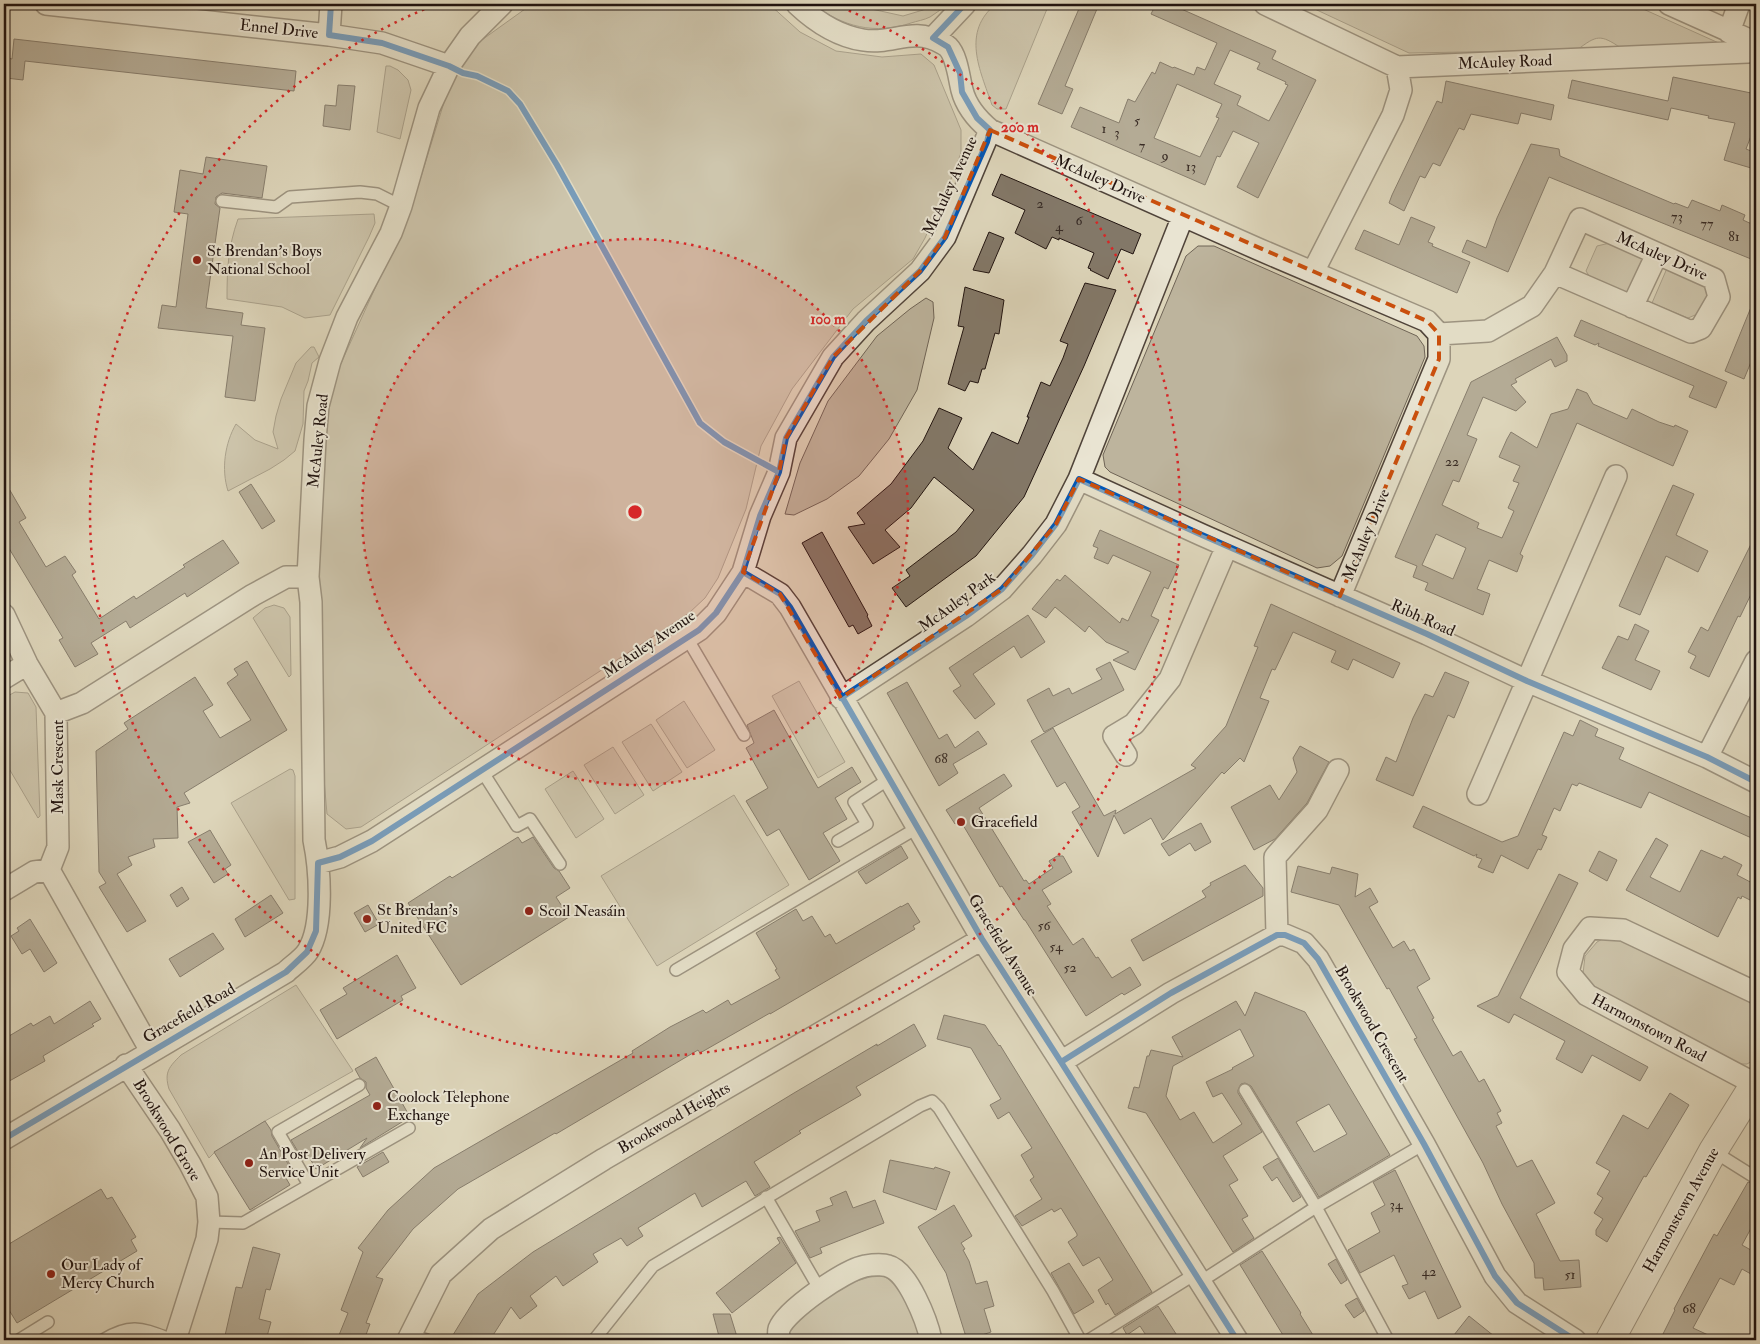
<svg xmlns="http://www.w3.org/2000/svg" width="1760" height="1344" font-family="'IM FELL Double Pica',serif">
<rect width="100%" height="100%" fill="#ddd5ba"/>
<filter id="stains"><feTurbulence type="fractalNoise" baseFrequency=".004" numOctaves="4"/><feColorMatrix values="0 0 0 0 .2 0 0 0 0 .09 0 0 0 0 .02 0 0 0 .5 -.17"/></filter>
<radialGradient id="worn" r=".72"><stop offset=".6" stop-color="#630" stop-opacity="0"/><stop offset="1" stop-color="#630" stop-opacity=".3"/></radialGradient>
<path fill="#bdb49d" stroke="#6f6456" d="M532 4H769L800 32 836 51 882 57 921 54 934 65 961 130V153L951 179 925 238 913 259 853 309 792 389 761 446 746 509 718 578 705 598 689 613 361 827 346 829 327 814 321 744 319 567 328 392 411 209 450 83 479 42Z
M813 4H849L903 16 923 10 933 4H949C943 8 936 13 930 17 924 20 917 21 911 23 875 35 843 27 813 4Z
M996 4H1049L1006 109H997L992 105C980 70 961 32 996 4Z
M1304 4H1632L1721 44 1621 48C1600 34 1597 35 1577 50L1409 53Z
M386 66H390L398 70 408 80 411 90 400 139 377 132Z
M374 214 375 223 369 237 330 315 305 318 282 307 227 299C227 269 228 247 238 219Z
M1614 242 1645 255 1626 298 1595 285 1586 271 1597 246Z
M1198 246H1214L1417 336 1424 346 1425 357 1342 556 1330 566 1317 568 1110 472 1105 467 1103 455 1186 256Z
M1668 266 1705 282 1709 292 1700 313 1688 318 1652 303Z
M926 298 933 302 934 318 917 390 889 439 859 476 827 499 794 515 785 514 800 463 828 401 877 336 910 309Z
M311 347H314L319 357 312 363 308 381 304 391 303 424 295 451 284 460 270 469 228 491C221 469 225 443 236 424L255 440 278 449 273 432 276 416 281 399 296 363Z
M274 605 284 608 290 617 291 675 289 677 253 618 265 608Z
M799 681 845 762 818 778 772 696Z
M15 692 28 693 36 707 40 816 38 818 4 760V698Z
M684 701 715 750 687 768 656 720Z
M651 724 682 772 653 791 622 742Z
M613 747 644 795 615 814 584 765Z
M290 769 293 770 295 776V899L289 900 231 803Z
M573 771 604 819 576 838 545 789Z
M734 795 789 885 657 966 601 876Z
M1610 935 1756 1001V1059L1747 1064H1738L1590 986 1583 974 1585 956 1597 942Z
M296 985 353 1071 265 1121 215 1152 209 1158 169 1089C164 1072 169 1067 181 1055Z
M883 1276 898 1284 908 1300 920 1340H786L798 1313 847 1284 870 1277Z"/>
<path fill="#837868" stroke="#211410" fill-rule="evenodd" d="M1081 4H1099L1065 86 1073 89 1062 114 1038 104Z
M1156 4H1170L1276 51 1272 59 1316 80 1258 198 1237 187 1259 143 1233 131 1220 157 1217 156 1205 185 1071 127 1080 107 1119 123 1128 99 1135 102 1152 72 1155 74 1160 62 1173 68 1174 67 1194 75 1197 67 1205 70 1217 43 1151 14ZM1230 50 1260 63 1257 69 1286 82 1285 84 1288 85 1269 121 1237 105 1241 96 1214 84ZM1177 84 1222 104 1216 117 1219 118 1200 157 1154 138Z
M14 39 296 71 294 91 25 61 23 80 6 78 8 58 12 59Z
M1673 77 1756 94V123L1746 149 1756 153 1751 168 1724 160 1735 123 1708 118 1709 116 1671 108 1668 120 1568 98 1572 80 1668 101Z
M1446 81 1554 105 1551 120 1521 113 1518 124 1471 114 1464 130 1459 128 1440 166 1433 163 1425 178 1420 176 1404 211 1389 203 1392 195 1437 101 1442 103Z
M338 85 355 86 350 130 323 126 325 105 336 106Z
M1531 144 1559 149 1560 156 1674 204 1675 203 1688 208 1692 200 1720 211 1722 205 1745 215 1743 220 1756 226V261L1549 177 1508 272 1462 252 1467 240 1486 248 1497 218Z
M206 157 267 166 262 198 222 193 216 197 215 204 220 208 206 308 243 313 241 325 265 328 255 401 225 397 233 336 158 328 162 305 176 307 188 214 174 212 180 170 203 174Z
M1001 174 1141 234 1133 254 1121 249 1108 279 1090 270 1091 269 1088 268 1094 253 1059 238V240L1052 237 1046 249 1015 233 1025 210 992 195Z
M1411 217 1435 227 1428 242 1433 244 1432 246 1470 262 1457 293 1355 249 1364 230 1399 245Z
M989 232 1004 238 989 273 973 270Z
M1085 283 1116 290 1084 366 1024 497 976 556 906 607 892 588 910 576 906 570 956 532 974 510 934 477 911 508 885 530 900 547 873 564 848 527 865 524 857 513 891 484 923 441 939 408 962 418 948 448 973 470 992 432 1018 444 1029 417H1027L1041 382 1050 386 1063 358 1068 344 1060 341Z
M965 287 1004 300 999 334 995 333 985 369H982L978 383 970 381 965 391 948 384 964 327 958 326Z
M1756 295V350L1744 379 1725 371Z
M1581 320 1727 382 1716 408 1689 397 1694 386 1598 346 1599 343 1595 345 1574 336Z
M1557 337 1567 355V361L1555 367 1551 359 1515 379 1517 382 1511 385 1526 402 1516 411 1483 397 1467 435 1477 439 1459 482 1453 480 1442 505 1479 523 1477 528 1502 538 1514 511 1508 508 1519 483 1513 481 1520 466 1499 457 1507 439 1511 432 1537 448 1551 414 1568 409 1577 389 1587 393 1593 404 1627 419 1632 409 1659 422 1674 427 1675 425 1688 431 1673 466 1577 423 1520 554 1523 556 1517 572 1489 560 1477 589 1490 594 1483 615 1425 590 1428 583 1413 577 1417 566 1395 557 1471 382ZM1436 534 1466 548 1453 579 1422 565Z
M4 480 26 518 19 522 46 567 65 556 76 572 72 575 99 619 134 596 136 599 185 567 183 565 223 540 239 563 187 597 185 593 130 628 126 621 91 643 98 654 75 667 59 640 63 638 4 540Z
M251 484 275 521 262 529 239 492Z
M1673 485 1694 494 1676 535 1708 551 1698 572 1666 556 1640 615 1619 606Z
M1100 530 1179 565 1168 589 1164 587 1151 616 1159 620 1135 670 1113 660 1129 652 1106 642 1089 626 1085 632 1055 607 1046 618 1032 609 1057 579 1060 581 1065 575 1120 623 1122 618 1128 621 1151 572 1113 555 1108 564 1094 558 1098 548 1093 546Z
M822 532 868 615 867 616 872 626 858 634 853 625 849 627 802 543Z
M1756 534V584L1740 617 1738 616 1709 677 1690 668 1696 656 1688 652 1701 627 1708 631Z
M1271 604 1400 663 1393 678 1353 659 1348 670 1331 662 1336 651 1293 632 1275 670 1272 669 1260 698 1269 701 1244 762 1240 758 1224 774 1222 772 1163 840 1151 818 1124 834 1114 815 1098 857 1072 812 1080 807 1065 782 1057 787 1031 741 1053 728 1104 816 1116 810 1115 814 1196 768 1191 765 1226 726 1258 647 1254 646Z
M1028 615 1045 642 1021 658 1014 646 973 674 995 704 975 719 953 691 961 686 949 668Z
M1635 624 1649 631 1635 660 1660 671 1651 690 1602 668 1618 636 1628 640Z
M247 661 287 730 184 793 190 803 177 807 178 838 153 839 155 847 128 857 132 865 117 874 146 921 127 932 99 887 106 883 99 872 96 751 128 729 124 723 195 677 213 705 203 711 220 738 251 720 227 683 238 675 234 669Z
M1110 662 1124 690 1044 732 1027 700 1049 688 1053 696 1069 688 1072 694 1102 679 1096 669Z
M1445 672 1469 682 1454 718 1448 715 1413 796 1376 780 1386 757 1396 762 1413 718 1425 694 1433 697Z
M907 682 939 739 947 734 955 748 978 731 987 744 953 764 958 773 939 786 887 693Z
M774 710 818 788 852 767 861 782 835 798 847 819 823 833 840 861 809 880 779 829 767 836 746 801 768 788 746 748 754 743 747 725Z
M1580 720 1598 729 1595 736 1624 748 1619 759 1756 820V840L1649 792 1641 808 1579 783 1577 786 1572 784 1560 811 1554 808 1542 835 1547 837 1541 850 1538 849 1528 869 1501 855 1493 873 1478 867 1482 859 1476 857 1477 854 1474 856 1413 827 1423 806 1502 842 1518 836 1564 732 1573 736Z
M1300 746 1329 762 1307 803 1275 839 1254 850 1231 807 1270 785 1279 800 1297 772 1293 758Z
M1004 774 1012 786 979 808 1024 881 1026 880 1029 884 1053 868 1049 861 1057 856H1063L1072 872 1042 890 1051 904 1047 906 1073 945 1083 938 1096 958 1098 957 1112 978 1130 967 1141 985 1124 995 1122 993 1086 1016 1025 920H1024L1002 886 1000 887 960 820 955 824 946 810Z
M1201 823 1211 842 1195 851 1190 843 1169 856 1161 844Z
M210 830 231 865 225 869 228 874 214 883 188 842Z
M518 837 522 843 533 837 554 868 559 871 570 888 556 897 569 917 461 985 408 903 450 876 452 878Z
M1656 838 1668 845 1650 877 1680 892 1701 850 1722 859 1724 856 1742 865 1737 875 1756 885V903L1742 896 1741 899 1738 897 1718 937 1626 890Z
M901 846 908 858 866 884 858 872Z
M1599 851 1617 860 1607 881 1589 871Z
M1245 865 1263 888V896L1143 961 1131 940 1206 897 1202 891 1211 885 1210 883Z
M1298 866 1330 874 1332 867 1358 874 1355 897 1370 888 1378 902 1369 907 1393 948 1404 941 1410 951 1414 949 1430 979 1417 987 1434 1018 1432 1019 1453 1056 1461 1051 1479 1082 1484 1079 1501 1111 1497 1113 1502 1123 1496 1126 1517 1167 1532 1160 1555 1203 1536 1214 1560 1261 1579 1260 1581 1287 1544 1290 1543 1278H1535L1534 1263 1502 1204 1483 1163 1414 1039 1417 1038 1389 988 1387 989 1339 905 1291 892Z
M1559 874 1578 883 1520 998 1648 1067 1640 1081 1592 1055 1582 1073 1556 1059 1565 1041 1514 1014 1509 1023 1477 1006 1498 996Z
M182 887 189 899 177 907 170 895Z
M271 895 283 913 245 937 235 919Z
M908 903 920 922 913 926 915 929 770 1014V1013L700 1053 698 1050 556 1134 555 1133 458 1189 413 1229 376 1277 383 1279 366 1323 370 1324 364 1340H337L348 1313 341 1310 363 1252 358 1248 388 1210 434 1168 633 1053 632 1051 670 1027 703 1010 706 1013 728 1000 731 1005 780 978 775 970 777 969 756 933 796 909 803 921 812 916 825 937 830 934 836 944 901 906V907Z
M368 905 379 924 365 932 354 913Z
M30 919 57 963 44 972 30 949 22 954 11 936 19 931 17 928Z
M213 933 224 949 180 977 169 959Z
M397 955 416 988 401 996 403 1000 337 1039 320 1010 347 994 343 988Z
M1255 992 1305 1012 1390 1155 1319 1197 1251 1086 1245 1083 1241 1084 1238 1090V1093L1262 1132 1223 1156 1238 1180 1229 1185 1248 1216 1242 1219 1254 1238 1233 1252 1146 1113 1128 1108 1134 1087 1139 1088 1147 1056H1149L1151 1050 1183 1057 1172 1037 1236 1001 1245 1016ZM1240 1029 1254 1056 1232 1068 1233 1069 1206 1082 1213 1097 1222 1093 1242 1124 1213 1143 1194 1112 1180 1120 1166 1096 1173 1066ZM1329 1104 1347 1134 1314 1152 1296 1122Z
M90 1001 101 1019 92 1024 94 1026 43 1056 45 1061 4 1084V1039L31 1023 33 1026 50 1016 54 1024Z
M944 1015 985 1025 999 1046 1000 1045 1152 1292 1115 1315 1108 1303 1106 1305 1098 1290 1113 1280 1099 1257 1083 1266 1068 1242 1077 1236V1234L1061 1208 1054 1212 1052 1209 1022 1226 1015 1216 1042 1199 1030 1180 1034 1177 1021 1155 1032 1148 1009 1112 998 1119 990 1105 1001 1099 971 1048 937 1039Z
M914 1024 926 1046 856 1087 861 1095 799 1131 801 1133 754 1162 770 1187 755 1196 746 1181 702 1207 695 1193 638 1228 643 1236 627 1246 621 1238 593 1254 598 1262 563 1286 556 1276 530 1296 537 1306 520 1319 511 1307 490 1340H462L453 1335 478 1294 533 1252 794 1093 877 1044V1046Z
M376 1057 410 1117 360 1148 367 1138 316 1169 309 1157 303 1160 291 1140 370 1095 366 1088V1082L360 1078 355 1069Z
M1670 1093 1689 1105 1646 1177 1644 1176 1607 1242 1596 1235V1230L1603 1219 1594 1213 1603 1198 1597 1194 1610 1171 1596 1163 1623 1115 1648 1129Z
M265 1121 271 1130 272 1136 291 1169 283 1173 290 1185 250 1210 214 1152Z
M383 1152 389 1162 363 1177 357 1167Z
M1278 1158 1301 1197 1293 1202 1277 1177 1272 1181 1263 1167Z
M890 1160 934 1169 935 1167 950 1172 936 1210 883 1192Z
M1395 1170 1461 1307 1438 1319 1425 1291 1409 1299 1402 1286 1408 1284 1394 1255 1360 1273 1348 1250 1380 1232 1371 1213 1385 1205 1373 1182Z
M1748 1182 1756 1185V1219L1742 1245 1756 1253V1264L1751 1274 1742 1269 1734 1285 1720 1278 1693 1328 1719 1340H1660L1675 1310 1674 1309 1714 1234 1717 1236Z
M101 1189 107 1199 112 1197 136 1237 131 1240 137 1251 17 1323 9 1310 4 1314V1247Z
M846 1191 853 1208 875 1200 884 1223 820 1248 822 1253 810 1258 795 1231 820 1221 816 1211 833 1205 830 1198Z
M954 1205 972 1236 961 1243 965 1249 963 1250 969 1261 976 1284 987 1281 994 1306 984 1309 991 1332 967 1340 946 1273 918 1227Z
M780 1237 796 1263 732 1313 716 1293 780 1243 777 1238Z
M253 1247 280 1254 270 1290 266 1289 259 1319 271 1322 266 1340H224L236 1287 242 1288Z
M1262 1251 1301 1313 1300 1314 1316 1340H1286L1242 1268 1240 1265Z
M1336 1259 1347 1280 1341 1284 1328 1264Z
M1069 1263 1094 1302 1074 1314 1051 1273Z
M1357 1298 1364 1311 1354 1318 1345 1305Z
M1158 1306 1180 1340H1149L1140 1326 1127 1335 1123 1328Z
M713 1314H730L738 1340H720Z
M1469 1316 1499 1340H1450Z"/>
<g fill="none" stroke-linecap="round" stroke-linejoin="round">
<g stroke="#50443a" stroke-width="14">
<path id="service" d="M222 201 276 207 290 197 360 192 377 194 401 206
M687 638 744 735
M482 771 517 826 530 819 560 864
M838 841 867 824 854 802 889 779
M676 970 917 828
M1245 1090 1316 1207 1388 1340
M1713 1151 1756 1178
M309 1185 278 1132 359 1085
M766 1197 820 1290
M209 1222 243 1223 409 1128
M1200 1282 1316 1207 1424 1144
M410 1335 427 1340
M19 1340 48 1322
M103 1340C132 1322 143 1329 173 1340
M594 1340 653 1266 920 1106 932 1101 939 1108 1053 1291 1080 1340
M1089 1340 1195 1274"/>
</g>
<g stroke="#50443a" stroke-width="24">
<path id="minor" d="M46 4 329 35 382 43 449 66
M797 4C815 21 838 36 863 40 893 45 912 26 942 43 944 44 946 45 948 47 957 56 959 78 962 90 966 106 978 120 990 130L1258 249 1427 321 1439 334V359L1340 596
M1265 4 1397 67 1748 52 1756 44
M1669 4 1756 43
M1729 32 1739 4
M329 35 331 4
M933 38 965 4
M1313 272 1393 115 1401 90 1397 67
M1632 307 1657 254
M1439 334 1488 331 1532 306 1555 273 1691 332 1701 328 1719 297 1714 279 1580 219 1555 273
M1079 479 1202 535 1427 634 1527 681 1707 757 1756 782
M743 572 780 594 790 607 982 939 1061 1062 1237 1340
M4 615 27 664 56 713
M4 678 27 664
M841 698 966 616 1002 589 1032 555 1056 524 1079 479 1183 216
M1126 755 1114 736 1134 724 1170 679 1227 546
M1707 757 1756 661
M1478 794 1616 476
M318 863 340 857 372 841 699 630 716 613 743 572 760 516 779 472 786 438 833 357 866 321 920 271 945 237 990 130
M4 890 34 872 49 870
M1277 935 1275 857 1317 810 1338 770
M151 1051 49 870 58 847 56 713 82 703 253 595 286 577H308
M1061 1062 1171 993 1277 935H1285L1304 943 1318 959 1424 1144 1495 1276 1517 1303 1575 1340
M126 1065 170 1130 190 1164 207 1197 209 1222 207 1239 175 1340
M1755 1084 1587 995 1568 972 1574 949 1590 928 1623 930 1756 993
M4 1139 286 972C292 966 303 959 308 951 324 925 320 869 314 840L311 602 308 577 315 440 318 406 330 361 347 317 391 233 401 206 429 108 449 66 470 36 502 4
M408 1340 441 1274 491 1229 604 1159 982 939
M779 1340C779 1337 778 1332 779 1329 786 1310 845 1270 865 1266 871 1265 883 1264 888 1266 908 1271 927 1321 931 1340"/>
</g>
<g stroke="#50443a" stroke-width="30">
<path id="tertiary" d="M1610 1340 1713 1151 1756 1082"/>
</g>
<use href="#service" stroke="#e9e4d2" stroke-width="11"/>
<use href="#minor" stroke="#e9e4d2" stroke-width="21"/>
<use href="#tertiary" stroke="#e9e4d2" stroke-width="28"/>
<g stroke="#e9e4d2" stroke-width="9">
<path id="cycleway" d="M331 4 329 35 382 43 449 66 463 73 477 76 508 91 520 104 557 165 700 423 724 442 779 472
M743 572 780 594 790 607 982 939 1061 1062 1237 1340
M841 698 966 616 1002 589 1032 555 1056 524 1079 479 1202 535 1427 634 1527 681 1707 757 1756 782
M1061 1062 1171 993 1277 935H1285L1304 943 1318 959 1424 1144 1495 1276 1517 1303 1575 1340
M4 1139 286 972 307 952 316 931 318 863 340 857 372 841 699 630 716 613 743 572 760 516 779 472 786 438 833 357 866 321 920 271 945 237 987 142 990 130 977 118 962 92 960 73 948 47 933 38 965 4"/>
</g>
<use href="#cycleway" stroke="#0057b8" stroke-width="6"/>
</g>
<path d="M0 0H1760V1344H0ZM990 130 1427 321 1439 334V359L1340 596 1079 479 1056 524 1002 589 841 698 780 594 743 572 779 472 786 438 833 357 920 271 945 237Z" fill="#ddd5ba" fill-opacity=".55" fill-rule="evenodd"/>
<path fill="none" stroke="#ca4f0d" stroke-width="4" stroke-dasharray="10 6" stroke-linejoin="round" d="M990 130 1427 321 1439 334V359L1340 596 1079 479 1056 524 1002 589 841 698 780 594 743 572 779 472 786 438 833 357 920 271 945 237Z"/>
<circle cx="635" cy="512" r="273" fill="#d62828" fill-opacity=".12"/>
<g fill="none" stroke="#d62828" stroke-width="2.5" stroke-dasharray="2.5 5">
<circle cx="635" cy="512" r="273"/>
<path d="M835 5A545 545 0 1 1 435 5"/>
</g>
<g fill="#8f2418" stroke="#e9e4d2" stroke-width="2">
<circle cx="197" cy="260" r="5"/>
<circle cx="961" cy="822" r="5"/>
<circle cx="529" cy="911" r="5"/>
<circle cx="367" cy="919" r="5"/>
<circle cx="377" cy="1106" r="5"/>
<circle cx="249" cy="1163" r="5"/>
<circle cx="51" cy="1274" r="5"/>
</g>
<g text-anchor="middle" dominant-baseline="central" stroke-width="4" stroke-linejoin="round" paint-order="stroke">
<g font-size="14" fill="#3a2d26">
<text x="1137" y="120">5</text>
<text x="1104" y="128">1</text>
<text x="1117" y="132">3</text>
<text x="1142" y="145">7</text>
<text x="1165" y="155">9</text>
<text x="1191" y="166">13</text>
<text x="1040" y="203">2</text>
<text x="1677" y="216">73</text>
<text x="1079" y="220">6</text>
<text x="1707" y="223">77</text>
<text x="1059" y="226">4</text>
<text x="1734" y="236">81</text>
<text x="1452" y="461">22</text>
<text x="941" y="758">68</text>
<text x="1044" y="925">56</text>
<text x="1056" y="946">54</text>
<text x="1070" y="967">52</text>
<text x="1396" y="1204">34</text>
<text x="1429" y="1271">42</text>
<text x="1570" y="1274">51</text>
<text x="1689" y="1308">68</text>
</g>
<g font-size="16" fill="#211410" stroke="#e9e4d2">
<text transform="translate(279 29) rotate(6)">Ennel Drive</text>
<text transform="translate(1505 62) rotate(-2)">McAuley Road</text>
<text transform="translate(1100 179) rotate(24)">McAuley Drive</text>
<text transform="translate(950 186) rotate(-65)">McAuley Avenue</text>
<text transform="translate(1662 256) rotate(24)">McAuley Drive</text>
<text transform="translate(318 441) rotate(-84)">McAuley Road</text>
<text transform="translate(1366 535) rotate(-67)">McAuley Drive</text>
<text transform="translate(957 602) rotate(-36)">McAuley Park</text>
<text transform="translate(1423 618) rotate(24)">Ribh Road</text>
<text transform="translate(649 644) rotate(-34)">McAuley Avenue</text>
<text transform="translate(58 767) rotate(-90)">Mask Crescent</text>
<text transform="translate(1003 945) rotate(58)">Gracefield Avenue</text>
<text transform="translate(189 1013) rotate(-30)">Gracefield Road</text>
<text transform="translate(1372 1024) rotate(60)">Brookwood Crescent</text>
<text transform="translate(1649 1028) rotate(28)">Harmonstown Road</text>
<text transform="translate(674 1118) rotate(-30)">Brookwood Heights</text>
<text transform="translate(167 1130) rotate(59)">Brookwood Grove</text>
<text transform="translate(1681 1210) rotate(-61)">Harmonstown Avenue</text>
</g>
<g font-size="16" fill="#211410" stroke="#e9e4d2" text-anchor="start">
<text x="207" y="251">St Brendan's Boys<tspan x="207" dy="18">National School</tspan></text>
<text x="971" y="822">Gracefield</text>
<text x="377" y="910">St Brendan's<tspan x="377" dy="18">United FC</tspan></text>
<text x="539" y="911">Scoil Neasáin</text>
<text x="387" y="1097">Coolock Telephone<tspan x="387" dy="18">Exchange</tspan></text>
<text x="259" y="1154">An Post Delivery<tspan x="259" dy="18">Service Unit</tspan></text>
<text x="61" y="1265">Our Lady of<tspan x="61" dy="18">Mercy Church</tspan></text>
</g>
</g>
<circle cx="635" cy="512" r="8" fill="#d62828" stroke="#e9e4d2" stroke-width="2.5"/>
<g font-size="15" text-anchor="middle" font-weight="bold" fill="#d62828" stroke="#e9e4d2" stroke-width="4" stroke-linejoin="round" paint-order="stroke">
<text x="1020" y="132">200 m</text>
<text x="828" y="324">100 m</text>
</g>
<rect width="1760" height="1344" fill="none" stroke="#ddd5ba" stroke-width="20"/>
<rect x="5" y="5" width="1750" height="1334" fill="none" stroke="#211410" stroke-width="2.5"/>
<rect x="10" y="10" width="1740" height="1324" fill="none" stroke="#211410"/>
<rect width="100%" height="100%" filter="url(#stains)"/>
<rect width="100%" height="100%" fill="url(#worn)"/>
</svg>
